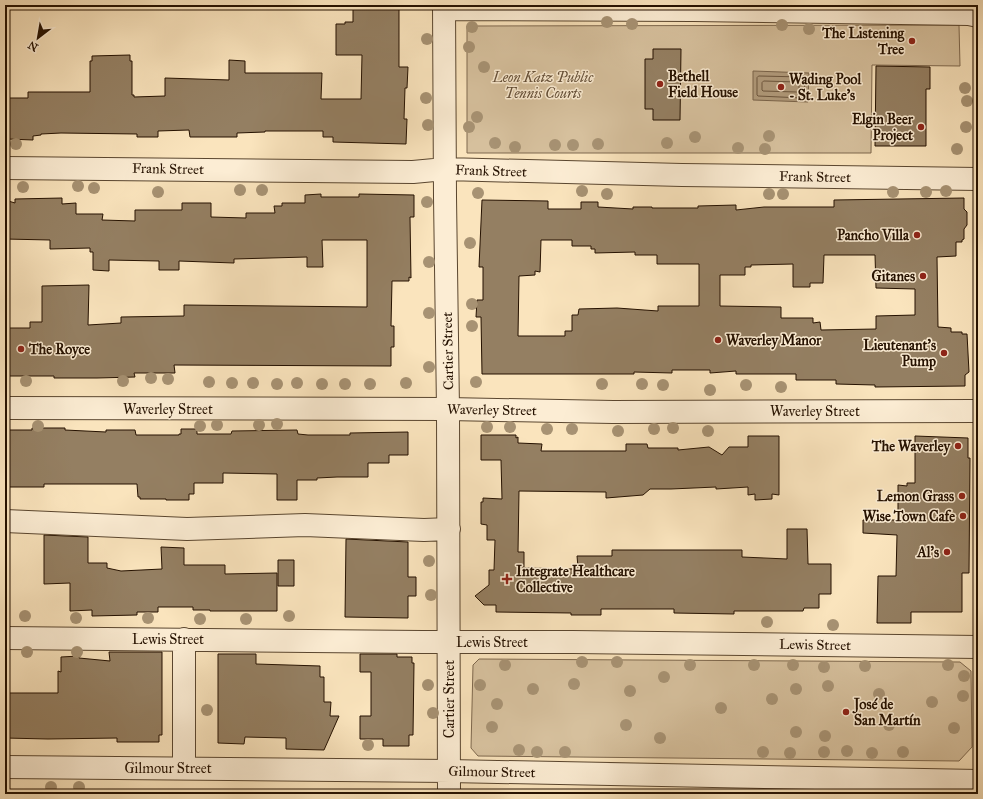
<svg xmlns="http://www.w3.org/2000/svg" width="983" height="799" font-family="'IM FELL Great Primer',serif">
<rect width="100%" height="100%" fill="#fae4bd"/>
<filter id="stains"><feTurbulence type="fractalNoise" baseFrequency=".005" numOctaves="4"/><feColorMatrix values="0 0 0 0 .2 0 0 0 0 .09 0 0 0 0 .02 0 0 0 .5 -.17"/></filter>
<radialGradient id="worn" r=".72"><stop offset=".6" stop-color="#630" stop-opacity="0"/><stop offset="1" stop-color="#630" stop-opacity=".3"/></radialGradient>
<path fill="#d6c09d" stroke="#7e684e" d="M959 25 960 66 872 65 871 153H467V26Z
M479 659 960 662 971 671 972 747 959 761 478 756 471 748 473 665Z"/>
<path fill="#b29c7d" stroke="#7a644b" d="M753 71 809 73 808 102 753 100Z"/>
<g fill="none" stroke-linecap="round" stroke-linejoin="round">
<path stroke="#6c563e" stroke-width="1" d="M759 76 803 77 805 79 804 96 802 98 758 96 757 95V78Z
M764 81 798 82 799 84V91L797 92 763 91 762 90V83Z"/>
</g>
<path fill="#947f62" stroke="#251100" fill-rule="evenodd" d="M353 5H399V67H408L407 88H405L404 119H407L406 144 333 142V137H323V131H265V132L237 133V137H190L189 130 158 131V137H137V134L61 133 41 134V135L33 136V140L8 139V136H5V98H28V92H90V61H92V56L130 55V61H132V95H134V97L165 96V78L229 80V60L245 61V73H322L321 99H361L362 55H336V24H345V22H353Z
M653 49H681L680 120H653V109H645V59H653Z
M876 66 930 67V89H926V146H875Z
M321 194V197H359V194L414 195V217H410L411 278 409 277V281H392L391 326H394V347H391V366L174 365 175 373H134L135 377 97 378H54V376H9V369H5V328H30V322H42V286L89 285 88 325 121 323V317L184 316V305L367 307V240H322L323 267H307V257L234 259V263L179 261V270H159V261L109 260V271L93 270V252H90V248L50 249V240L5 239V200L15 203V199L62 198V204L76 203V214H103L102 220 135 221V210H182V203H211V217L246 218V213H275L274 206H282V203H305V195Z
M964 198V209L967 212V225L964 229V239L962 240V242H956V256L937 257 938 327 951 328V332H962V334H967L969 372 965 375V386L875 387V385L836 384V380H796V374H736V371L710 373V370H672V373L634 372V374H482L481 317H476L477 300H483V267H479L482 200 548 201V209H581V202H598V207L633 209V207H652V208H698V206L736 205V210L764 207H834V200ZM541 240H572V246H591V249H595V253L635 252V255H657V264H699V306H658V311L617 308 579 309 578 315H572V331H565V336H518L519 276 535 275V271L540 272ZM824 255H875L876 288 915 289V315L876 316V329L821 330 820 322 813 323V318H781V307L720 306V275H745V267H751V265L793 264V287H810V283H823Z
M32 428H65V430L106 432V430H135L136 435H179V434H181V429H197V434H231L232 431 297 430 298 434 308 435H350V433L408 432V455H389V463H368V477H337L317 478V480H297V500H277V474L223 473V483H194V494H189V500H166V499H140V497H138L137 484H44V487H5V430H32Z
M481 435H516V438L518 437V443L542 444 541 451H626V444H647L648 448H678V450L709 447 722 455 729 447H748V436H779V495L772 494V499L755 500V494L748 495V487L716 489V487L671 489H650L643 495 606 498V492L519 491 518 552H524V568L575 569V567H578L577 556H612V550H742V557L787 559V529H807L808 562V564H831V594H819V608H804L803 611H734V614L674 613V609H601V615H571V613L496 612V605H484L475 596 489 585V570H494L495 540H487V525L481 524V502H483V498L502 499 501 460H481Z
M915 436 968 438V458H970L969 573H962V612H911V623H877L878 576H896L897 535 863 533V520H898V485L907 486V483H915Z
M44 535 88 537V563H107V568L121 571 162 569 161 547 184 548V565H225V574L277 573V611H210V610H193V607H158V612H137V615L92 616V610L70 611V583L44 584Z
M346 539 408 542V577H416V596H408V618L345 617Z
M278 560H294V586H278Z
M109 652H162V735H159V742H117V738L48 739 5 738V693H58V671L61 672V657L79 656V658L110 661Z
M218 654H256V664L320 666V677H324V702H331L330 716H339L324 750 286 749V738L245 737 244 744 218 743Z
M360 654H397V657H412V663H414L413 735H409V746H383V739H360V716H371V672H360Z"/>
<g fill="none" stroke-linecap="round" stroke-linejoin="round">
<g stroke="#5a462f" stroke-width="24">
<path id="minor" d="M444 5 445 197 448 409 449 794
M444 9 694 10 969 14 978 16
M5 168 413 172 445 169 682 175 978 179
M5 408 448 409 613 412 978 411
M5 521 187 529 305 525 424 530 449 529
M5 638 422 642H573L978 647
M5 767 449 771 978 781
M184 768V639"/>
</g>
<use href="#minor" stroke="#fcedd4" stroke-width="22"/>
</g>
<g fill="#a79273">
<circle cx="607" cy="22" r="6"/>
<circle cx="632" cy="24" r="6"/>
<circle cx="782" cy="25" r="6"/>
<circle cx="472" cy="27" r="6"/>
<circle cx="809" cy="29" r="6"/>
<circle cx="427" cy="39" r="6"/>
<circle cx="469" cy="47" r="6"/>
<circle cx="484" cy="67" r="6"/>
<circle cx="965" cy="88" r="6"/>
<circle cx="426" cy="98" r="6"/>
<circle cx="967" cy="101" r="6"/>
<circle cx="477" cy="117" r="6"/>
<circle cx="428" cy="125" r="6"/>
<circle cx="469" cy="127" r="6"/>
<circle cx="966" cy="127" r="6"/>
<circle cx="769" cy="136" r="6"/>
<circle cx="695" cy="137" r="6"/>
<circle cx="495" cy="143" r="6"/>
<circle cx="667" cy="143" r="6"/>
<circle cx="16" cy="144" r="6"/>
<circle cx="598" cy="144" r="6"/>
<circle cx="555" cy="145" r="6"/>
<circle cx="573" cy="145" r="6"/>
<circle cx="515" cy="147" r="6"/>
<circle cx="738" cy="148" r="6"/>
<circle cx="765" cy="149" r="6"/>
<circle cx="957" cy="149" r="6"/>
<circle cx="78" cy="186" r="6"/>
<circle cx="23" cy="187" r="6"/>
<circle cx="94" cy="188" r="6"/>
<circle cx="240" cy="190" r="6"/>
<circle cx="262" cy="190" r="6"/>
<circle cx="582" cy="191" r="6"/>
<circle cx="946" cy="191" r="6"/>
<circle cx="158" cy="192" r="6"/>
<circle cx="893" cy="192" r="6"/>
<circle cx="926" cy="192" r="6"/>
<circle cx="478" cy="193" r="6"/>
<circle cx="607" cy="194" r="6"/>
<circle cx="769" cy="194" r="6"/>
<circle cx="783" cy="194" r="6"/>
<circle cx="427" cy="202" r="6"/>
<circle cx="470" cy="243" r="6"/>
<circle cx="429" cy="262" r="6"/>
<circle cx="472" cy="304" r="6"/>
<circle cx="429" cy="313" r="6"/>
<circle cx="472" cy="326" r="6"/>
<circle cx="429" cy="367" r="6"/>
<circle cx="151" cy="378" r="6"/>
<circle cx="168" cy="379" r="6"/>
<circle cx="26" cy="381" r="6"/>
<circle cx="123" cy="381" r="6"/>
<circle cx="209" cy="382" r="6"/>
<circle cx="476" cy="382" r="6"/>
<circle cx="232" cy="383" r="6"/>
<circle cx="253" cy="383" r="6"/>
<circle cx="297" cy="383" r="6"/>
<circle cx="406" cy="383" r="6"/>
<circle cx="277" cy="384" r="6"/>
<circle cx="322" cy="384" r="6"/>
<circle cx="345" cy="384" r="6"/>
<circle cx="370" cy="384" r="6"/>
<circle cx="602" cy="384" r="6"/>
<circle cx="642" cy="384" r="6"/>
<circle cx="663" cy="385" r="6"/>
<circle cx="746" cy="385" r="6"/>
<circle cx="781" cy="387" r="6"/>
<circle cx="710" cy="390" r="6"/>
<circle cx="277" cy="424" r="6"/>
<circle cx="217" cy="425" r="6"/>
<circle cx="259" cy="425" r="6"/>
<circle cx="38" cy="426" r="6"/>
<circle cx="200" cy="426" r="6"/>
<circle cx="487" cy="427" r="6"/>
<circle cx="510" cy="427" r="6"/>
<circle cx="673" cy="428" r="6"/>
<circle cx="547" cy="429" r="6"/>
<circle cx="572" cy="429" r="6"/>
<circle cx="654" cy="429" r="6"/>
<circle cx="618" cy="431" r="6"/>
<circle cx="708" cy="431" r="6"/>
<circle cx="429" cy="561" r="6"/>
<circle cx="431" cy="595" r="6"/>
<circle cx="25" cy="616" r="6"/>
<circle cx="289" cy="616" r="6"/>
<circle cx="76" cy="618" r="6"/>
<circle cx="148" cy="618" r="6"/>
<circle cx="200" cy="619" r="6"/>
<circle cx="246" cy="619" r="6"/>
<circle cx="767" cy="622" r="6"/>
<circle cx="833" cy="625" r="6"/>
<circle cx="27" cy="652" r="6"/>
<circle cx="77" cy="652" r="6"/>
<circle cx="582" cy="662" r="6"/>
<circle cx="617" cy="662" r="6"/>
<circle cx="505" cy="665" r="6"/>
<circle cx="690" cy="665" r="6"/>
<circle cx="754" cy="665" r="6"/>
<circle cx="793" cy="665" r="6"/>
<circle cx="948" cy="665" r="6"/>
<circle cx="865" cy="666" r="6"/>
<circle cx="824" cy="667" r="6"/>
<circle cx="964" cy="676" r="6"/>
<circle cx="664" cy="677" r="6"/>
<circle cx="574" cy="684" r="6"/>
<circle cx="428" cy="685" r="6"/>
<circle cx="480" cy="685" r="6"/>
<circle cx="828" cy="686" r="6"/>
<circle cx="533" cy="689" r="6"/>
<circle cx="796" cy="689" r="6"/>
<circle cx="630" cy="691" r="6"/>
<circle cx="879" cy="694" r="6"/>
<circle cx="963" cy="696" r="6"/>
<circle cx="772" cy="699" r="6"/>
<circle cx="932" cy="702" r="6"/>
<circle cx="497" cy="704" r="6"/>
<circle cx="721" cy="708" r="6"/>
<circle cx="207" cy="710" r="6"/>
<circle cx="433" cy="713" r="6"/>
<circle cx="626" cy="725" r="6"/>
<circle cx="889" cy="725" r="6"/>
<circle cx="492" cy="727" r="6"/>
<circle cx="954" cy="728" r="6"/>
<circle cx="796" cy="732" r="6"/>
<circle cx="825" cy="736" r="6"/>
<circle cx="660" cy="738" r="6"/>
<circle cx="368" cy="745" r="6"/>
<circle cx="519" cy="750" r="6"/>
<circle cx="847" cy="751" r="6"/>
<circle cx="537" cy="752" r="6"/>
<circle cx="565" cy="752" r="6"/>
<circle cx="763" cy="752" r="6"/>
<circle cx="824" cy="752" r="6"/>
<circle cx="903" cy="752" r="6"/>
<circle cx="790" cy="753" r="6"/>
<circle cx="872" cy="753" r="6"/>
<circle cx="51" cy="787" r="6"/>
<circle cx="79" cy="787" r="6"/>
</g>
<g fill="#8f2418" stroke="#fcedd4" stroke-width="1.5">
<circle cx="912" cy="41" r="4"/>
<circle cx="660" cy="84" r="4"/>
<circle cx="781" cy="87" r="4"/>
<circle cx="921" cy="127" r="4"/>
<circle cx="917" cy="235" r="4"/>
<circle cx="923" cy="276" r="4"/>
<circle cx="718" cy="340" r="4"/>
<circle cx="21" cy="349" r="4"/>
<circle cx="944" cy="353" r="4"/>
<circle cx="958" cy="446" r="4"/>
<circle cx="962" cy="496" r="4"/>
<circle cx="963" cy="516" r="4"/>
<circle cx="947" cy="552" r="4"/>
<path d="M505 573h4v4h4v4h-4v4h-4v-4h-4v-4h4z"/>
<circle cx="846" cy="712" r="4"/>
</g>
<g text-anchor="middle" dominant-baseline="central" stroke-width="3" stroke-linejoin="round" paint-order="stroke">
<g font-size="14" font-weight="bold" fill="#251100" stroke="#fcedd4" text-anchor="end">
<text x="904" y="33">The Listening<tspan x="904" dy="16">Tree</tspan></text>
<text x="668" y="76" text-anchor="start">Bethell<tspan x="668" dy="16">Field House</tspan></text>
<text x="789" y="79" text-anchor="start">Wading Pool<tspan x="789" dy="16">- St. Luke's</tspan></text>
<text x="913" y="119">Elgin Beer<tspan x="913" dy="16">Project</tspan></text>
<text x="909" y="235">Pancho Villa</text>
<text x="915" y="276">Gitanes</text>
<text x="726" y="340" text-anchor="start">Waverley Manor</text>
<text x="936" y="345">Lieutenant's<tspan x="936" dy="16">Pump</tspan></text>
<text x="29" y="349" text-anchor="start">The Royce</text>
<text x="950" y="446">The Waverley</text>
<text x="954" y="496">Lemon Grass</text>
<text x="955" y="516">Wise Town Cafe</text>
<text x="939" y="552">Al's</text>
<text x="516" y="571" text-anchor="start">Integrate Healthcare<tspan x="516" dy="16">Collective</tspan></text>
<text x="854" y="704" text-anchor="start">José de<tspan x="854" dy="16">San Martín</tspan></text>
</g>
<g font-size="14" font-style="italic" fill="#634e37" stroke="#fcedd4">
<text x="543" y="77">Leon Katz Public<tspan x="543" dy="16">Tennis Courts</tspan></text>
</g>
<g font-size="14" fill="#251100" stroke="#fcedd4">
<text transform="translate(168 169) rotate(1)">Frank Street</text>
<text transform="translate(491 171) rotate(2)">Frank Street</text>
<text transform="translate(815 177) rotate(1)">Frank Street</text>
<text transform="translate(448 351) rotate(-91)">Cartier Street</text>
<text x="168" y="409">Waverley Street</text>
<text transform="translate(492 410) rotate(1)">Waverley Street</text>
<text x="815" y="411">Waverley Street</text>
<text x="168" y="639">Lewis Street</text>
<text x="492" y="642">Lewis Street</text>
<text transform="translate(815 645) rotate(1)">Lewis Street</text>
<text transform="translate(449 699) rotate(-90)">Cartier Street</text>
<text x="168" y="768">Gilmour Street</text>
<text transform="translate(492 772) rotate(1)">Gilmour Street</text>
</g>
</g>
<rect width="983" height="799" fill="none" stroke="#fae4bd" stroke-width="20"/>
<rect x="6" y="6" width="971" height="787" fill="none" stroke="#251100" stroke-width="2"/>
<rect x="10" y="10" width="963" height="779" fill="none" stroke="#251100"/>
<g transform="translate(38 38) rotate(211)" stroke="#fcedd4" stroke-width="3" paint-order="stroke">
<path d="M0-3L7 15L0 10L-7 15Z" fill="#251100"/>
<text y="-6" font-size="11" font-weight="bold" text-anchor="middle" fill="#251100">N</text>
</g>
<rect width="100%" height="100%" filter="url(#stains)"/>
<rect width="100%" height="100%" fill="url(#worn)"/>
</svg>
